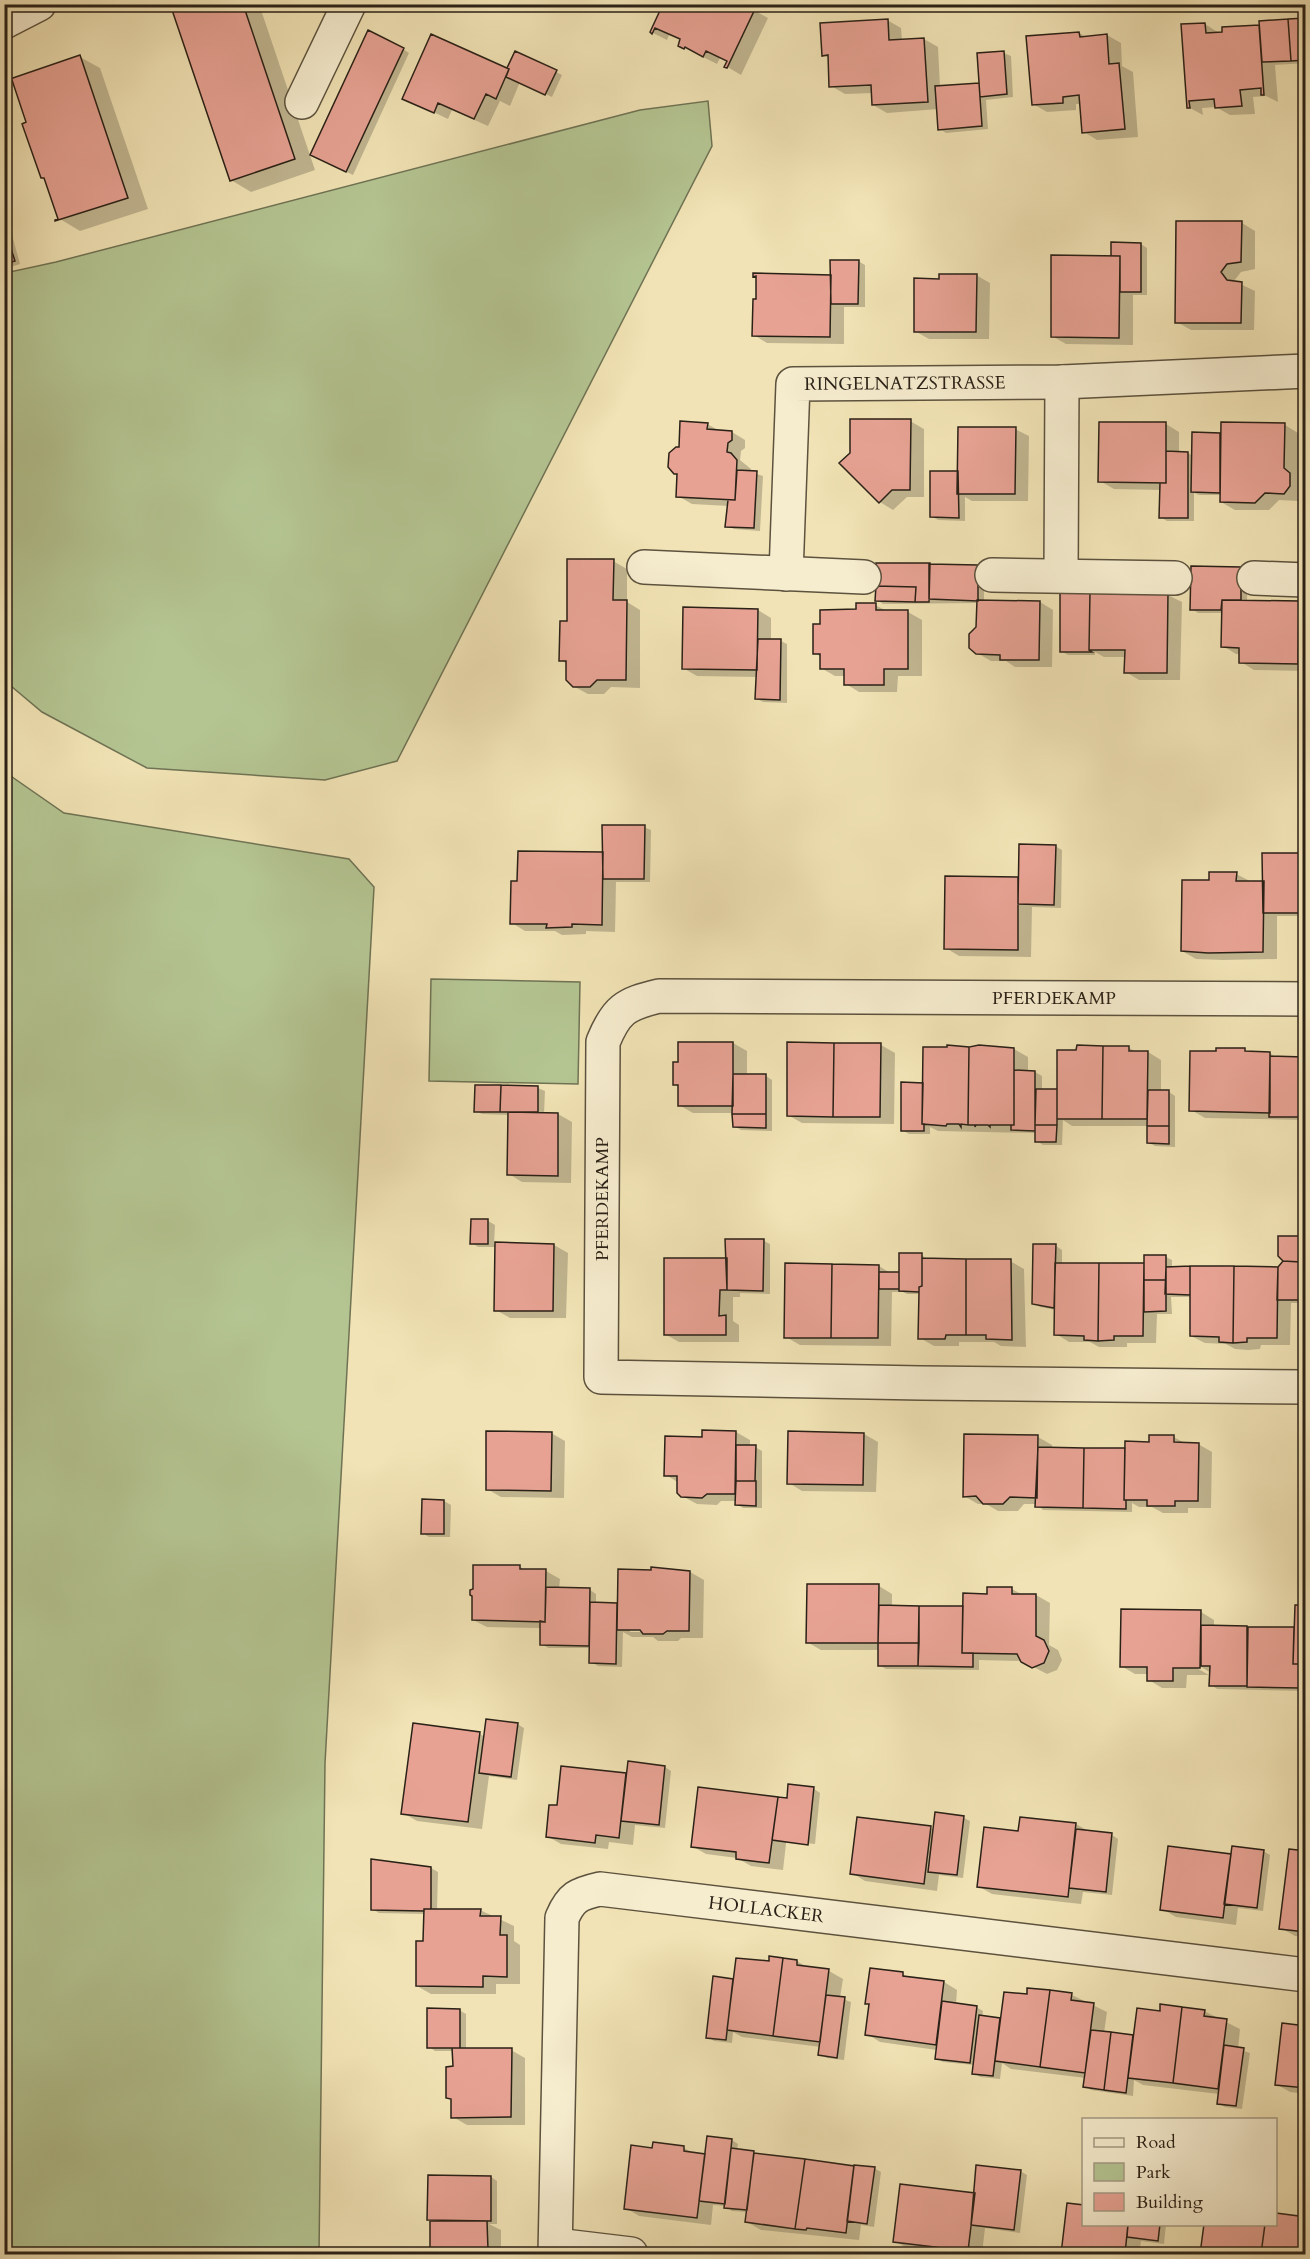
<svg xmlns="http://www.w3.org/2000/svg" width="1310" height="2259" font-family="Cardo,serif">
<rect width="100%" height="100%" fill="#f1e3b5"/>
<filter id="stains"><feTurbulence type="fractalNoise" baseFrequency=".00333" numOctaves="4"/><feColorMatrix values="0 0 0 0 .2 0 0 0 0 .09 0 0 0 0 .02 0 0 0 .5 -.17"/></filter>
<radialGradient id="worn" r=".72"><stop offset=".6" stop-color="#630" stop-opacity="0"/><stop offset="1" stop-color="#630" stop-opacity=".3"/></radialGradient>
<path fill="#b4c592" stroke="#6f7354" stroke-width="1.5" d="M708 101 712 146 397 761 325 780 147 768 42 712 5 681V273L56 262 640 110Z
M5 772 64 813 349 859 374 887 325 1763 319 2254H5Z
M431 979 580 982 578 1084 429 1081Z"/>
<path fill="#0003" fill-rule="evenodd" d="M172 4H259L315 170 251 192 231 180Z
M664 4H742L768 18 741 75 726 66 728 61 720 58 717 64 679 45 682 40 669 35 667 40 651 32Z
M1306 19V63L1275 65 1278 102 1266 96 1253 97 1255 114 1230 115 1216 107 1202 108 1203 115 1188 107 1182 26 1205 24 1219 33H1224V29L1261 26Z
M887 20 901 28 902 41 924 39 938 47 940 87 981 84 1004 53 1011 56 1013 97 986 100 988 129 946 133 940 129 938 109 887 113 873 105V93L845 94 831 86 829 58 823 55Z
M1079 33 1086 37 1107 35 1121 43 1122 66 1133 72 1138 137 1097 140 1084 132 1081 104H1076V110L1047 112 1033 104Z
M432 35 514 73 556 72 562 75 552 97 520 82 510 106 500 101 488 126 452 110 448 119 404 98Z
M403 49 409 53 353 175 318 158Z
M80 57 100 68 148 209 80 231 60 219 47 180 42 177Z
M4 222 9 224 20 264 4 269Z
M1242 223 1255 231V269L1241 272 1234 281 1255 291 1254 330H1191L1177 322Z
M1141 244 1147 248V295H1133V345L1066 344 1052 336 1113 257Z
M858 261 865 265V307H844V344L767 343 754 335 758 301V278L755 276 832 277Z
M976 275 990 283 989 339H929L915 331 941 280Z
M910 421 924 429V497H907L893 510 880 502Z
M707 424 720 431 732 432 745 440V448L741 451 740 460 751 469 750 472 763 476 760 531 734 529 727 526 729 506 692 504 678 496 680 449Z
M1166 424 1179 432V453H1188L1193 456 1220 434 1285 425 1298 433V478L1303 482V494L1298 501 1279 500 1269 510H1235L1221 502V495H1199L1194 493V521H1167L1160 517 1161 490 1114 489 1100 481Z
M1015 429 1029 436 1028 501H972L965 497V521L938 520 931 516 959 472Z
M613 561 627 569V602L640 610V688L611 687 604 694H588L573 686 567 664 561 660 568 623Z
M984 571V602H1040L1053 610 1052 667H1015L1006 661H991L977 653 978 603 883 604 877 600Z
M1248 572 1247 602 1298 603 1306 607V671L1254 670 1241 662V654H1236L1223 646V613H1198L1192 609Z
M1090 593 1168 595 1182 602 1180 680H1139L1126 672V657H1104L1095 652V655H1068L1061 651Z
M875 605 887 611 908 612 922 620V676H898L897 692H859L846 684V676H835L821 668 822 657 814 653 822 626Z
M758 610 771 618V641H781L787 644V703L763 702 757 699 758 677 697 676 683 668Z
M644 827 651 830 650 882H616L615 932 586 931V934L562 935 555 931H525L512 923 604 853Z
M1055 846 1062 850 1061 908 1032 907 1031 957 959 956 946 948 947 878 1020 879Z
M1306 855V916H1277V959L1223 960 1196 959 1182 951 1210 882 1236 874 1250 881 1264 882Z
M680 1043H733L747 1051V1076H766L772 1080V1131L741 1130 734 1126V1113H693L679 1105V1087L674 1084 679 1064Z
M881 1045 895 1053 894 1124 802 1123 788 1115Z
M1129 1048 1137 1052H1148L1161 1060V1092H1169L1175 1096V1147L1155 1146 1149 1143V1126H1072L1063 1120 1062 1145H1043L1037 1141 1036 1133 938 1131 930 1127V1134H909L902 1130 924 1084 1014 1049 1028 1057V1072H1035L1042 1076V1090H1056Z
M1244 1050 1250 1053H1270L1277 1058 1306 1059V1144L1305 1120 1205 1118 1191 1110 1217 1053Z
M538 1088 545 1091 544 1114H558L572 1122 571 1183 522 1182 509 1174V1115L482 1114 476 1111Z
M472 1221H488L495 1225 494 1244 554 1245 568 1253 566 1318H510L496 1310 497 1247H478L472 1243Z
M1300 1237 1306 1240V1327L1302 1325V1303H1291L1290 1345H1261L1260 1349 1248 1350 1235 1349 1226 1344 1205 1343 1191 1336 1192 1297H1171L1172 1314H1157L1156 1343H1127V1347H1099L1090 1342H1069L1056 1334V1310L1040 1307 1034 1303 1056 1246 1062 1250V1264L1145 1265 1166 1257 1172 1260V1268L1279 1269Z
M764 1241 770 1244V1294L740 1293V1297H733V1321L739 1325V1342H679L665 1334 727 1260Z
M921 1255 928 1259 1010 1261 1024 1269 1026 1347 1001 1346 994 1342H959V1346H934L920 1338V1294H907L903 1292H892L891 1346 800 1345 786 1337 879 1266 892 1274H900Z
M736 1432 750 1440V1447H755L762 1451V1508H743L737 1504V1501H721L717 1505 697 1504 682 1496 679 1483 666 1475 703 1438Z
M551 1433 565 1441 564 1498 501 1497 487 1489Z
M864 1434 878 1442 876 1492 802 1491 789 1483Z
M1038 1437 1052 1445V1449H1126L1174 1437 1186 1444H1198L1212 1452 1211 1508H1188V1513H1163L1152 1507H1139L1132 1503V1512L1043 1510 1037 1504H1024L1018 1511H998L986 1504H978L964 1496Z
M423 1500 444 1501 451 1505 450 1537H429L422 1533Z
M520 1567 526 1570 546 1571 560 1579 559 1589 590 1590 596 1594V1604L619 1606 690 1572 704 1580 703 1638H681L678 1641H658L653 1637H632L623 1632 622 1667 598 1666 591 1662V1648H548L542 1644V1628L487 1627 473 1620ZM630 1629H647V1632H630Z
M879 1586 892 1594V1607L964 1608 988 1595 1012 1589 1023 1595H1036L1050 1603 1049 1645 1058 1650 1062 1660 1057 1670 1047 1674 1022 1661 979 1660V1670L886 1669 879 1665 880 1650H821L807 1642Z
M1306 1607V1691L1217 1689 1211 1685V1673L1195 1663 1193 1666 1209 1675H1187L1186 1688H1162L1149 1680V1674H1135L1121 1666 1201 1612 1214 1620V1627L1296 1630Z
M517 1724 524 1728 517 1780 489 1776 482 1829 417 1821 403 1813 480 1734 485 1737Z
M665 1767 671 1771 665 1828 635 1825 633 1845 609 1842 608 1849 561 1844 547 1836 558 1806 626 1775Z
M814 1789 820 1793 815 1844 786 1841V1844L814 1847 786 1844 783 1870 751 1866 737 1858 706 1854 692 1846Z
M964 1818 970 1821 963 1878 939 1875 937 1891 865 1881 852 1873 931 1828 934 1830Z
M1076 1824 1090 1832 1112 1835 1118 1839 1112 1895 1083 1892 1081 1904 992 1894 978 1886 1020 1832Z
M1263 1851 1270 1855 1263 1911 1238 1908 1236 1925 1176 1917 1162 1909 1230 1855Z
M1306 1853V1937L1295 1936 1281 1928Z
M431 1868 438 1872 437 1910H480L514 1926V1941L520 1945V1984H496V1994H431L417 1986 425 1942V1914L379 1913 372 1909Z
M797 1961 808 1968 829 1971 843 1979 840 1998 851 2002 844 2060 827 2058 820 2054 821 2047 742 2037 733 2032 732 2043 714 2041 708 2037 733 1980 735 1981 770 1963Z
M903 1974 911 1979 944 1982 957 1990 956 2004 976 2007 983 2011 982 2017 1002 2021 1072 1995 1107 2012 1104 2033 1135 2038 1161 2013 1204 2011 1240 2029 1238 2049 1250 2053 1242 2109 1225 2107 1218 2103 1219 2094 1143 2085 1134 2080 1133 2096 1091 2090 1085 2086 1086 2078 1011 2069 1002 2063 1000 2079 980 2077 974 2073V2065L943 2062 936 2058 937 2050 880 2042 867 2034 870 2005 867 2003Z
M459 2010 466 2014V2050H511L525 2058V2125H467L453 2117 454 2051H435L429 2047Z
M1306 2027V2094L1290 2092 1276 2084Z
M732 2140 738 2144 737 2150 753 2152 759 2156 854 2168H874L881 2172 874 2227 861 2225 859 2240 761 2230 747 2222 748 2212 732 2211 726 2206 713 2205 711 2225 639 2216 626 2208 653 2149 684 2148 695 2154 706 2156Z
M1020 2171 1027 2175 1020 2233 985 2228 982 2254H952L908 2249 895 2241 974 2194Z
M491 2177 497 2181V2224H489L501 2230V2250L508 2254H431L432 2221 429 2219Z
M1068 2204 1084 2224H1166L1164 2244 1141 2241 1139 2254H1062Z
M1276 2215 1306 2219V2254H1201L1205 2224H1276Z"/>
<path fill="#e7a293" stroke="#2a2117" stroke-width="1.5" d="M170 4H243L295 159 230 181Z
M663 4H746L755 9 727 68 724 67 727 61 706 51 703 57 685 47 684 49 678 46 680 39 655 28 652 34 650 32Z
M1306 18V60L1291 61 1288 19Z
M888 19 889 40 924 38 928 102 872 105 871 85 829 87 828 55 822 56 820 23Z
M1288 19 1291 61 1262 62 1259 21Z
M1205 23 1206 33 1222 32V27L1259 25 1264 95H1261V88L1240 90 1242 106 1215 108 1214 99 1189 101 1190 108H1187L1181 24Z
M368 30 404 48 346 172 310 155Z
M1079 32 1080 37 1107 34 1109 64 1119 63 1125 129 1082 133 1079 95 1063 97V103L1032 105 1026 36Z
M431 34 509 69 496 99 486 94 474 119 438 103 434 113 402 99Z
M515 51 557 70 545 95 506 77 509 69 507 68Z
M1004 51 1007 94 980 97 977 53Z
M80 55 128 198 55 221V220L58 219 44 178H41L22 124 26 122 12 80H7Z
M979 83 982 126 938 130 935 86Z
M1176 221H1242L1241 262 1227 264 1221 272 1227 280 1242 282 1241 323H1175Z
M4 227 15 261 4 264Z
M1111 242 1141 243V292H1120V256H1111Z
M1051 255 1120 256 1119 338 1051 337Z
M830 260H859L858 304H831Z
M753 273 831 275 830 337 752 336 753 299H756V276L753 277Z
M939 274H977L976 332H914V278L939 279Z
M850 419H911L910 490H892L879 503 839 463 850 453Z
M680 421 708 423 707 429 732 431V440L728 443 727 452 731 453 737 460 735 500 676 497 677 474H674L668 467 669 453 676 447H679Z
M1099 422H1166V483L1098 482Z
M1221 422 1285 423 1284 468 1290 473V486L1284 494 1265 493 1255 503 1220 502Z
M958 427H1016L1015 494H957Z
M1192 432 1220 433V493L1191 492Z
M1166 451 1188 452V518H1159L1160 483H1166Z
M737 470 757 471 754 528 725 527 728 500H735Z
M930 471H958L959 518 930 517Z
M567 559H614L613 600H627L626 680H597L590 687H573L566 680V661H559L560 621H567Z
M876 563H930L929 602H915L916 587 876 586Z
M929 564 978 565V601L929 599Z
M1191 566 1241 567V600H1222L1221 610H1190Z
M876 586 916 587 915 602 875 601Z
M1060 592H1090L1089 650 1092 652H1060Z
M1090 592 1168 593 1167 673H1124L1125 650H1089Z
M977 600 1040 601 1039 660H1000V655L976 654 969 648V634L976 627Z
M1222 600 1299 601 1298 664 1239 663V648L1221 647Z
M856 603H876V610H908V669H884V685H844V669H820V654H813V624H820V610L856 609Z
M683 607 758 609 757 670 682 669Z
M758 639H781L780 700 755 699Z
M602 825H645L644 879H603Z
M1019 844 1056 845 1054 905 1018 904Z
M518 851 603 852 602 925 572 924V927L546 928 547 924H510L511 881H517Z
M1262 853H1306V913H1263Z
M1209 872H1237L1236 881H1264L1263 952 1208 953 1181 951 1182 880H1209Z
M945 876 1018 877V950L944 949Z
M678 1042H733V1106H678V1085H673V1062H678Z
M787 1042 834 1043 833 1117 787 1116Z
M834 1043H881L880 1117H833Z
M947 1045 969 1047 968 1125 961 1124V1127L959 1124H947L946 1126 922 1124 923 1047H947Z
M979 1045 1014 1048V1125H990V1127L988 1125H976L975 1127V1125H968L969 1047Z
M1077 1045 1103 1046 1102 1119H1057V1050H1076Z
M1103 1046H1129V1051H1148L1147 1119H1102Z
M1216 1048H1245V1051L1270 1052V1113L1189 1111 1190 1051H1216Z
M1270 1056 1304 1057 1303 1117H1269Z
M1014 1070 1035 1071V1131L1011 1130V1125H1014Z
M733 1074H766V1114H732Z
M901 1082 923 1083 922 1124H924V1131H901Z
M475 1085H501L500 1112H474Z
M501 1085 538 1086V1112H500Z
M1036 1089H1057V1125H1035Z
M1148 1090H1169V1126H1147Z
M1303 1091H1306V1127L1303 1117Z
M508 1112 558 1113V1176L507 1175Z
M732 1114H766V1128L733 1127Z
M1035 1125H1057L1056 1142H1035Z
M1147 1126H1169V1144L1147 1143Z
M1304 1127H1306V1145H1303Z
M471 1219H488V1244H470Z
M1278 1236H1301L1300 1262 1283 1261 1278 1256Z
M725 1239H764L763 1291 727 1290Z
M495 1242 554 1244 553 1311H494Z
M1033 1244H1056L1054 1308 1032 1304Z
M899 1253H922V1286L919 1287V1292L899 1291Z
M1144 1255H1166V1280H1144Z
M664 1258H727V1290H720L719 1316 726 1315V1335H664Z
M922 1258 966 1259V1335H946L945 1339H918L919 1292V1287L922 1286Z
M1300 1258H1306V1282H1300Z
M966 1259H1011L1012 1340 986 1339V1335H966Z
M1283 1261 1300 1262 1301 1300H1277L1278 1267Z
M785 1263 832 1264 831 1338H784Z
M1055 1263H1099L1098 1341 1084 1340V1336L1054 1335Z
M1099 1263H1144L1143 1336H1114V1340L1098 1341Z
M832 1264 879 1265 878 1338H831Z
M1190 1266H1234L1233 1343 1219 1342V1337L1190 1336Z
M1190 1266V1295L1165 1294 1166 1267Z
M1234 1266 1278 1267 1277 1338H1247V1342L1233 1343Z
M879 1272H899V1289H879Z
M1144 1280H1166V1311L1144 1312Z
M1300 1282H1306V1326H1300Z
M702 1430 736 1431 735 1494H707L702 1498 681 1497 677 1493V1476H664L665 1436 702 1437Z
M486 1431 552 1432 551 1491 486 1490Z
M788 1431 864 1433 863 1485 787 1484Z
M964 1434 1038 1435 1037 1498 1010 1497 1003 1504H983L976 1496 963 1497Z
M1149 1435H1174V1442L1199 1443 1198 1501H1175V1506H1147V1500H1124L1125 1441 1149 1442Z
M1302 1444H1306V1506H1302Z
M736 1445H756L755 1481H736Z
M1038 1447 1084 1448 1083 1508 1035 1507Z
M1084 1448H1125L1124 1500H1126V1509L1083 1508Z
M736 1481H756V1506L735 1505Z
M422 1499 444 1500V1534H421Z
M473 1565H520V1569H546L545 1622 472 1620V1596L470 1595V1590L473 1589Z
M651 1567 690 1571 689 1631H667L663 1634H643L640 1630H617L618 1569 651 1570Z
M807 1584H879L878 1643H806Z
M546 1587 590 1588 589 1646 540 1645V1621L545 1622Z
M987 1587H1012V1594H1036V1636L1044 1640 1049 1651 1044 1663 1032 1668 1021 1662 1017 1654 962 1653 963 1593 987 1594Z
M590 1602 617 1603 616 1664 589 1663Z
M879 1605 919 1606V1643H878Z
M1295 1605H1306V1664H1293Z
M919 1606H963L962 1653H973V1667L918 1666Z
M1121 1609 1201 1610 1200 1668H1173V1681H1147V1667H1120Z
M1201 1625 1247 1626V1686H1209L1210 1666H1201Z
M1248 1627H1294L1293 1664H1300V1688L1247 1687Z
M878 1643H919L918 1666H878Z
M486 1719 518 1723 511 1777 479 1773Z
M413 1723 480 1732 468 1822 401 1814Z
M628 1761 665 1766 659 1825 621 1821Z
M561 1766 626 1773 619 1838 596 1835 595 1843 546 1837 549 1805H557Z
M788 1784 814 1787 808 1845 772 1840 778 1797 787 1798Z
M698 1787 778 1797 769 1863 736 1859V1852L691 1847Z
M935 1812 964 1816 957 1875 928 1872Z
M857 1817 931 1826 924 1884 850 1874Z
M1020 1817 1076 1823 1068 1897 977 1887 984 1827 1018 1831Z
M1076 1829 1112 1833 1106 1892 1069 1888Z
M1168 1846 1231 1854 1223 1918 1160 1910Z
M1232 1846 1264 1850 1257 1908 1224 1904Z
M1289 1849 1306 1851V1932L1279 1929Z
M371 1859 431 1867V1909H424V1911L371 1910Z
M424 1909H481L480 1916H501L500 1935H507V1977L483 1976V1987L416 1986V1941H423Z
M769 1956 783 1958 773 2036 727 2030 736 1958 769 1961Z
M783 1958 797 1960V1965L829 1969 820 2042 773 2036Z
M870 1968 903 1972V1976L944 1981 936 2045 865 2035 869 2004H865Z
M713 1976 733 1979 726 2040 706 2038Z
M1027 1988 1050 1990 1040 2067 995 2061 1004 1992 1027 1994Z
M1050 1990 1072 1993 1071 2000 1094 2003 1085 2073 1040 2067Z
M826 1995 845 1997 837 2058 818 2055Z
M942 2001 977 2006 970 2063 935 2059Z
M1160 2004 1182 2007 1173 2083 1128 2078 1137 2008 1160 2011Z
M1182 2007 1205 2010 1204 2016 1227 2019 1218 2089 1173 2083Z
M427 2008 460 2009V2048H427Z
M979 2015 1000 2018 993 2076 972 2074Z
M1282 2023 1306 2026V2088L1275 2085Z
M1091 2030 1111 2032 1104 2090 1083 2087Z
M1111 2032 1133 2035 1126 2093 1104 2090Z
M1224 2045 1244 2048 1236 2106 1217 2104Z
M452 2048H512L511 2117 451 2118V2099L446 2098V2067L453 2066Z
M707 2136 732 2139 725 2204 699 2201Z
M653 2142 684 2146V2151L705 2154 697 2218 624 2209 631 2145 652 2148Z
M731 2148 754 2151 747 2210 724 2208Z
M754 2153 805 2159 795 2229 745 2222Z
M805 2159 854 2166 846 2233 807 2228 806 2230 795 2229Z
M854 2165 875 2167 867 2224 847 2221Z
M976 2165 1021 2170 1014 2230 971 2225Z
M428 2175 491 2176V2221L427 2220Z
M900 2184 975 2193 968 2251 893 2242Z
M1067 2203 1084 2205V2224H1128L1125 2254H1061Z
M1276 2213 1306 2217 1301 2254H1261L1265 2224H1276Z
M430 2221H487L488 2249H502V2254H430Z
M1306 2222V2254H1301Z
M1128 2224H1160L1158 2241 1127 2237Z
M1204 2224H1265L1261 2254H1200Z"/>
<g fill="none" stroke-linecap="round" stroke-linejoin="round">
<g stroke="#5c523e" stroke-width="36">
<g id="minor">
<path d="M4 22 39 4"/>
<path d="M302 102 349 4"/>
<path d="M644 567 864 577"/>
<path id="s1" d="M786 574 793 384 1062 382 1306 371"/>
<path d="M992 575 1175 578"/>
<path d="M1061 575 1062 382"/>
<path d="M1254 578 1306 580"/>
<path d="M1306 999 659 996C625 1004 616 1010 603 1042L601 1377 921 1383 1306 1387"/>
<path d="M556 2245 631 2254"/>
<path id="s2" d="M555 2254 562 1918C571 1897 578 1894 600 1889L1306 1975"/>
</g>
</g>
<use href="#minor" stroke="#f6edcf" stroke-width="33"/>
</g>
<g text-anchor="middle" dominant-baseline="central" stroke-width="4.5" stroke-linejoin="round" paint-order="stroke">
<g font-size="18" fill="#2a2117" stroke="#f6edcf">
<text stroke="none"><textPath href="#s1" startOffset="302">RINGELNATZSTRASSE</textPath></text>
<text x="1054" y="998">PFERDEKAMP</text>
<text transform="translate(602 1199) rotate(-90)">PFERDEKAMP</text>
<text stroke="none"><textPath href="#s2" startOffset="554">HOLLACKER</textPath></text>
</g>
</g>
<rect width="1310" height="2259" fill="none" stroke="#f1e3b5" stroke-width="24"/>
<rect x="6" y="6" width="1298" height="2247" fill="none" stroke="#2a2117" stroke-width="3"/>
<rect x="12" y="12" width="1286" height="2235" fill="none" stroke="#2a2117" stroke-width="1.5"/>
<rect x="1082" y="2118" width="195" height="108" fill="#f6edcf" stroke="#a49b85" stroke-width="1.5"/>
<rect x="1094" y="2138" width="30" height="9" fill="#f6edcf" stroke="#a49b85" stroke-width="1.5"/>
<text x="1136" y="2148" font-size="18" fill="#2a2117">Road</text>
<rect x="1094" y="2163" width="30" height="18" fill="#b4c592" stroke="#a49b85" stroke-width="1.5"/>
<text x="1136" y="2178" font-size="18" fill="#2a2117">Park</text>
<rect x="1094" y="2193" width="30" height="18" fill="#e7a293" stroke="#a49b85" stroke-width="1.5"/>
<text x="1136" y="2208" font-size="18" fill="#2a2117">Building</text>
<rect width="100%" height="100%" filter="url(#stains)"/>
<rect width="100%" height="100%" fill="url(#worn)"/>
</svg>
